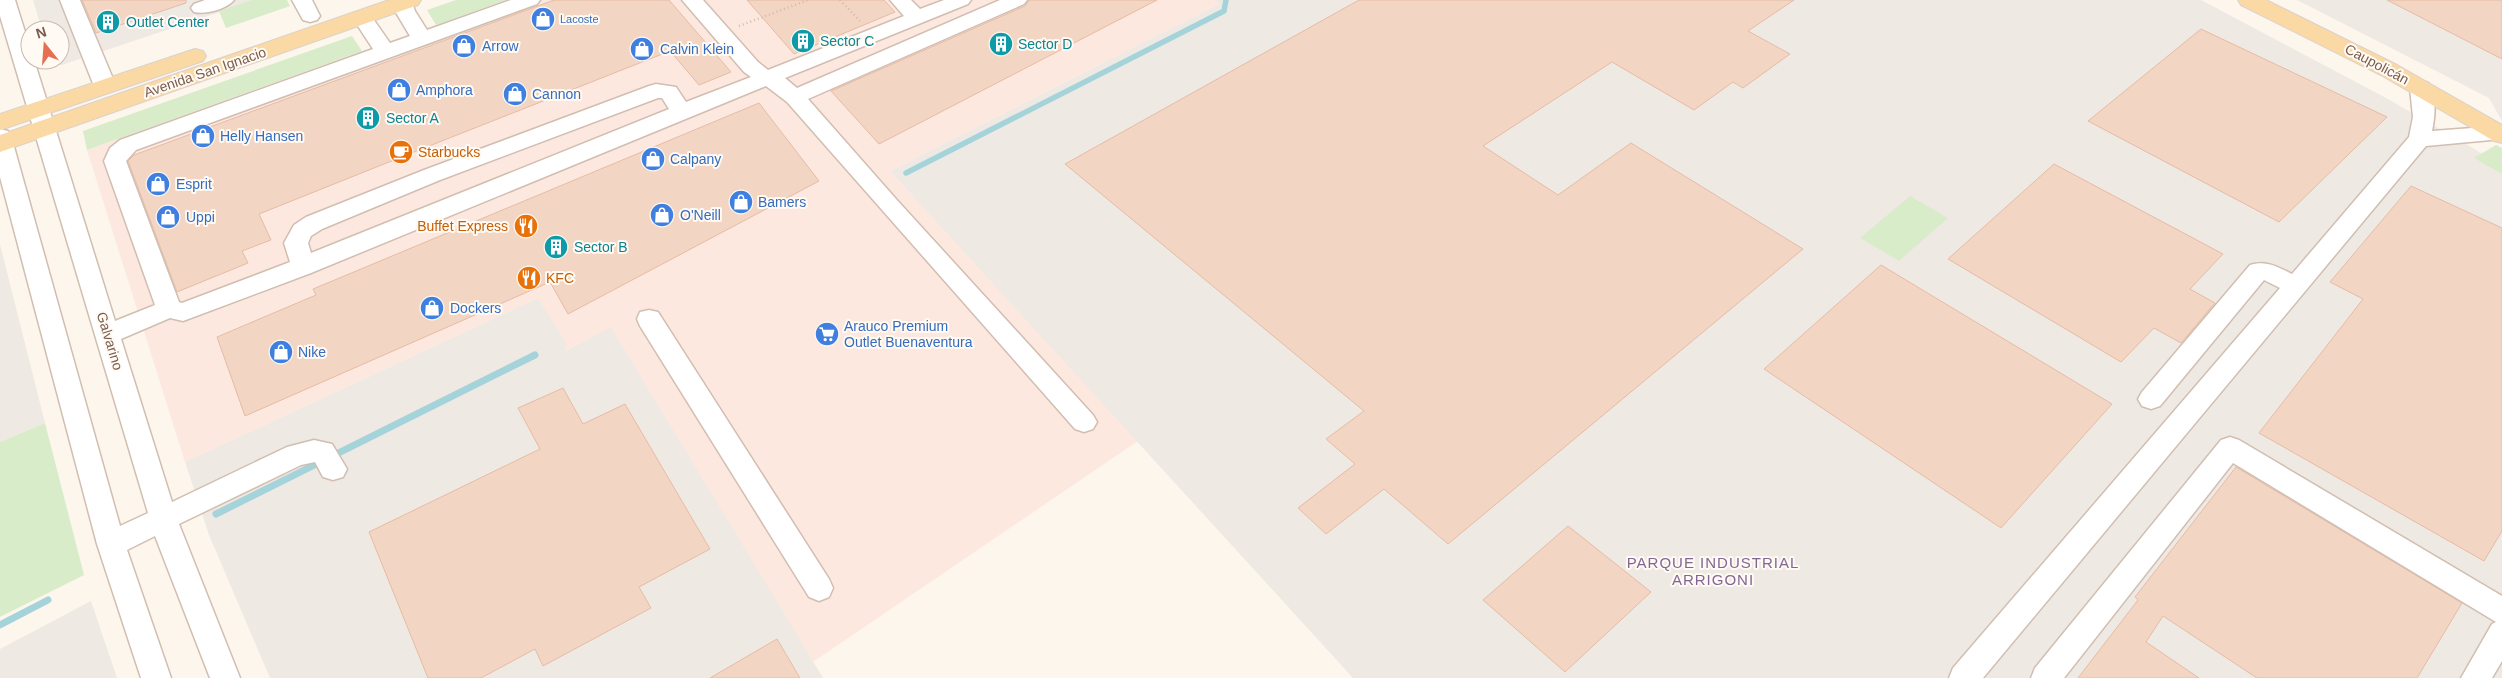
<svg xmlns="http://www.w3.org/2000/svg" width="2502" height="678" font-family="Helvetica,sans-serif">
<rect width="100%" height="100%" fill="#fdf6ec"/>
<path fill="#fde8e0" d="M506 0H1214L1219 4 890 171 1138 441 813 662 611 328 564 351 538 298 185 462 87 150Z"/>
<path fill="#efe9e4" d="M33 0H256L62 65 53 64 52 60H60V30H42Z
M1214 0H2201L2388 99 2502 165V678H1353L890 171 1219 4Z
M2297 0H2502V121L2489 98Z
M0 244 45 423 0 442Z
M538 298 565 341V351L611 327 823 678H270L209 535 185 462Z
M91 601 117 678H0V649Z"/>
<path fill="#d8ecc9" d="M252 0H287L290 6 226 28 219 11Z
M456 0H506L436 25 427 10Z
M352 36 362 51 87 150 83 131Z
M2496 145 2502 148V174L2474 158Z
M1910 196 1948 218 1899 261 1860 238Z
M45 423 84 575 0 617V442Z"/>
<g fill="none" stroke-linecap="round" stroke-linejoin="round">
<path stroke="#a5d3da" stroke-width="5.5" d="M906 173 1224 11 1226 0"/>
<path stroke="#a5d3da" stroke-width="7" d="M216 514 535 355
M0 625 48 600"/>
</g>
<path fill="#f3d5c3" stroke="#e6bba3" d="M82 0H186V3L96 33Z
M554 0H669L731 72 699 85 670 51 419 150 259 214 271 240 242 251 248 263 177 292 128 161 134 155Z
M747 0H884L895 12 794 54Z
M1029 0H1157L879 144 831 91 1025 6Z
M1359 0H1794L1748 31 1790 54 1743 88 1733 82 1694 110 1612 62 1483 146 1558 195 1631 143 1803 249 1448 544 1384 489 1326 534 1298 508 1355 464 1326 439 1364 411 1065 164Z
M2387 0H2502V59Z
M2201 29 2387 117 2279 222 2088 121Z
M759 103 819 181 568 314 550 282 245 416 217 337 316 295 313 289Z
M2054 164 2223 254 2190 289 2215 303 2181 343 2154 328 2121 362 1948 259Z
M2411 186 2502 228V531L2484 561 2259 433 2363 299 2330 282Z
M1881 265 2112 404 2001 528 1764 369Z
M563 388 583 424 625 404 710 549 639 587 651 608 543 666 535 649 481 678H428L369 532 540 449 518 408Z
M2236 467 2462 603 2417 678H2257L2163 616 2146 642 2199 678H2078L2138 600 2135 597Z
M1568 526 1651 592 1565 672 1483 600Z
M777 639 800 678H710Z"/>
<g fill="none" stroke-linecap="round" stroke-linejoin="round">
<g stroke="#d1beb0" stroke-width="3">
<path id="minor" d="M0 0H15L30 48V60H34L115 321 155 305 104 161 110 148 120 140 373 49 352 17 355 13 362 11 369 13 390 43 410 36 395 11V0H411L415 11 427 30 511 0H540L537 4 136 150 126 161 179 302 182 303 290 262 284 243 294 225 306 217 424 170 649 86 656 84 676 87 686 102 751 77 744 72 682 0H703L758 62 768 70 904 16 890 0H911L920 9 944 0H971L968 4 785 78 797 88 1000 0H1027L1024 4 808 99 896 199 1093 415 1097 422 1093 429 1084 432 1075 429 787 102 766 86 311 273 183 321 170 318 121 339 172 502 287 447 314 440 332 444 347 469 343 477 333 480 323 477 315 462 301 465 179 524 240 678H210L155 536 127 550 171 678H141L97 544 0 177V129L8 131 11 136 120 526 148 513 0 16ZM658 98H662L669 109 311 253 308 243 311 236 322 229 440 180Z
M60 0H80L116 86 112 91 105 93 98 91 94 86Z
M205 0H234C227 9 205 15 194 12L191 8 194 4Z
M292 0H312L320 16 317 20 310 22 303 20Z
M2421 81 2428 83C2437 96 2435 117 2432 131L2499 126 2502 127V139L2426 146 1983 678H1949L1953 668 2280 288 2264 280 2160 406 2151 409 2142 406 2138 399 2142 392 2250 265C2266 260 2278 267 2292 274L2409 137 2413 117 2410 88 2414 83Z
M649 310 658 312 829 579 833 588 829 597 819 601 809 597 640 326 637 319 640 312Z
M2230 437 2239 440 2502 596V661L2492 678H2461L2492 624 2496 622 2233 463 2064 678H2031L2035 668 2221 440Z"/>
</g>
<g stroke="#dad1cd" stroke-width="2">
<path id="major" d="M389 0H421L418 5 0 152V135Z
M2238 0H2266L2397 65 2502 125V143L2494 141 2381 75 2241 5Z
M195 49 203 51 206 56 203 61 0 130V114Z"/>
</g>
<path stroke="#d9b8a5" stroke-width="2.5" stroke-dasharray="1 3" stroke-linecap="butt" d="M840 0 861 22
M739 26 808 0
M419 150 423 159"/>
<use href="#minor" fill="#fff" fill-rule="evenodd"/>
<use href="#major" fill="#fbd9a5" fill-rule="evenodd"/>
</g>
<defs>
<g id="shop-disc" transform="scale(1.25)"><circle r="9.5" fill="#3f7fe0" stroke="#fffaf3"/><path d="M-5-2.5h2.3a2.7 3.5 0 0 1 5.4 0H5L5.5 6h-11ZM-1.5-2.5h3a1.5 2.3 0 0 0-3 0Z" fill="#fff"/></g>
<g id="building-disc" transform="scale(1.25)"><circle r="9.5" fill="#0f9aa8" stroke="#fffaf3"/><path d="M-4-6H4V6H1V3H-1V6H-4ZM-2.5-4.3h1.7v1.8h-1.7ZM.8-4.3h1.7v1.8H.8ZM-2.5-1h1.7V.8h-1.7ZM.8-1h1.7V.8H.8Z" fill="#fff"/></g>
<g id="cafe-disc" transform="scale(1.25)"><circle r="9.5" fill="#e8710a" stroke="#fffaf3"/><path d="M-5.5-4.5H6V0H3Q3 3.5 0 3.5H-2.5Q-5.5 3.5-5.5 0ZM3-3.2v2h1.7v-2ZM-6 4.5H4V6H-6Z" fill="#fff"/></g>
<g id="restaurant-disc" transform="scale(1.25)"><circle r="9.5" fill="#e8710a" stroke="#fffaf3"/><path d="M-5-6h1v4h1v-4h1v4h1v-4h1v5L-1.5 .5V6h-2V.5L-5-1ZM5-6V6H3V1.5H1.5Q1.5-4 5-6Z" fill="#fff"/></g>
<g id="supermarket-disc" transform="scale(1.25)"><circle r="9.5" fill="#3f7fe0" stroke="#fffaf3"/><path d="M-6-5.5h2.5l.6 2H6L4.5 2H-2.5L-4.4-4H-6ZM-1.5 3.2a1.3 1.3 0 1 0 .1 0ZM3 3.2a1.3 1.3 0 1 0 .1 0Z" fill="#fff"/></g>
</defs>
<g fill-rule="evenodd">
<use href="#shop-disc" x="543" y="19"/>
<use href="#building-disc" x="108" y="22"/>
<use href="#building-disc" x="803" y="41"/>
<use href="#building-disc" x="1001" y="44"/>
<use href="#shop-disc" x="464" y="46"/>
<use href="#shop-disc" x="642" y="49"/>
<use href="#shop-disc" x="399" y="90"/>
<use href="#shop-disc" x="515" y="94"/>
<use href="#building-disc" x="368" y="118"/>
<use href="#shop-disc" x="203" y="136"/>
<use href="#cafe-disc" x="401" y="152"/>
<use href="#shop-disc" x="653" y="159"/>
<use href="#shop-disc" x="158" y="184"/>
<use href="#shop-disc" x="741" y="202"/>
<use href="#shop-disc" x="662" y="215"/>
<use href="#shop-disc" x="168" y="217"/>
<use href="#restaurant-disc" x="526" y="226"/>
<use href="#building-disc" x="556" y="247"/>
<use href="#restaurant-disc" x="529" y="278"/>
<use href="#shop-disc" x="432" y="308"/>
<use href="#supermarket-disc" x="827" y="334"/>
<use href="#shop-disc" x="281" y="352"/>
</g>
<g text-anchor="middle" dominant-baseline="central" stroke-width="4" stroke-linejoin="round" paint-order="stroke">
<g font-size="11" fill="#366cbe" stroke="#fffaf3" text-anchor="start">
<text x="560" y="19">Lacoste</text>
</g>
<g font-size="14" fill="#0d838f" stroke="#fffaf3" text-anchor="start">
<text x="126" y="22">Outlet Center</text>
<text x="820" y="41">Sector C</text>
<text x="1018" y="44">Sector D</text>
<text x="386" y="118">Sector A</text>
<text x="574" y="247">Sector B</text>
</g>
<g font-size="14" fill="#366cbe" stroke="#fffaf3" text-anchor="start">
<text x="482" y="46">Arrow</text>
<text x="660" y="49">Calvin Klein</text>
<text x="416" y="90">Amphora</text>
<text x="532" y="94">Cannon</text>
<text x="220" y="136">Helly Hansen</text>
<text x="670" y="159">Calpany</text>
<text x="176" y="184">Esprit</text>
<text x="758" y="202">Bamers</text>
<text x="680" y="215">O'Neill</text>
<text x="186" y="217">Uppi</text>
<text x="450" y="308">Dockers</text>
<text x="844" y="326">Arauco Premium<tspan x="844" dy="16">Outlet Buenaventura</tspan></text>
<text x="298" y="352">Nike</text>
</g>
<g font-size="14" fill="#7a5c4d" stroke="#fffaf3">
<text transform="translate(2377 64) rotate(28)">Caupolicán</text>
<text transform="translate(205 72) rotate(-19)">Avenida San Ignacio</text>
<text transform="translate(110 341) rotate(73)">Galvarino</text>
</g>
<g font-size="14" fill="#c56008" stroke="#fffaf3" text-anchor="start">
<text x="418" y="152">Starbucks</text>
<text x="508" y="226" text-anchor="end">Buffet Express</text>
<text x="546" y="278">KFC</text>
</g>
<g font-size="15" letter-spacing="1" fill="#846695" stroke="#fffaf3">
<text x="1713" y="562">PARQUE INDUSTRIAL<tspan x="1713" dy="17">ARRIGONI</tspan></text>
</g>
</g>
<g transform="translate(45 45) rotate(343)"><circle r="24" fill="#fffaf3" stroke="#cabbb1"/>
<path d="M0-4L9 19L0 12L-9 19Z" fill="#e76f51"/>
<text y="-8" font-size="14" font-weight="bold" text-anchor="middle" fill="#7a5c4d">N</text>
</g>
</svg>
